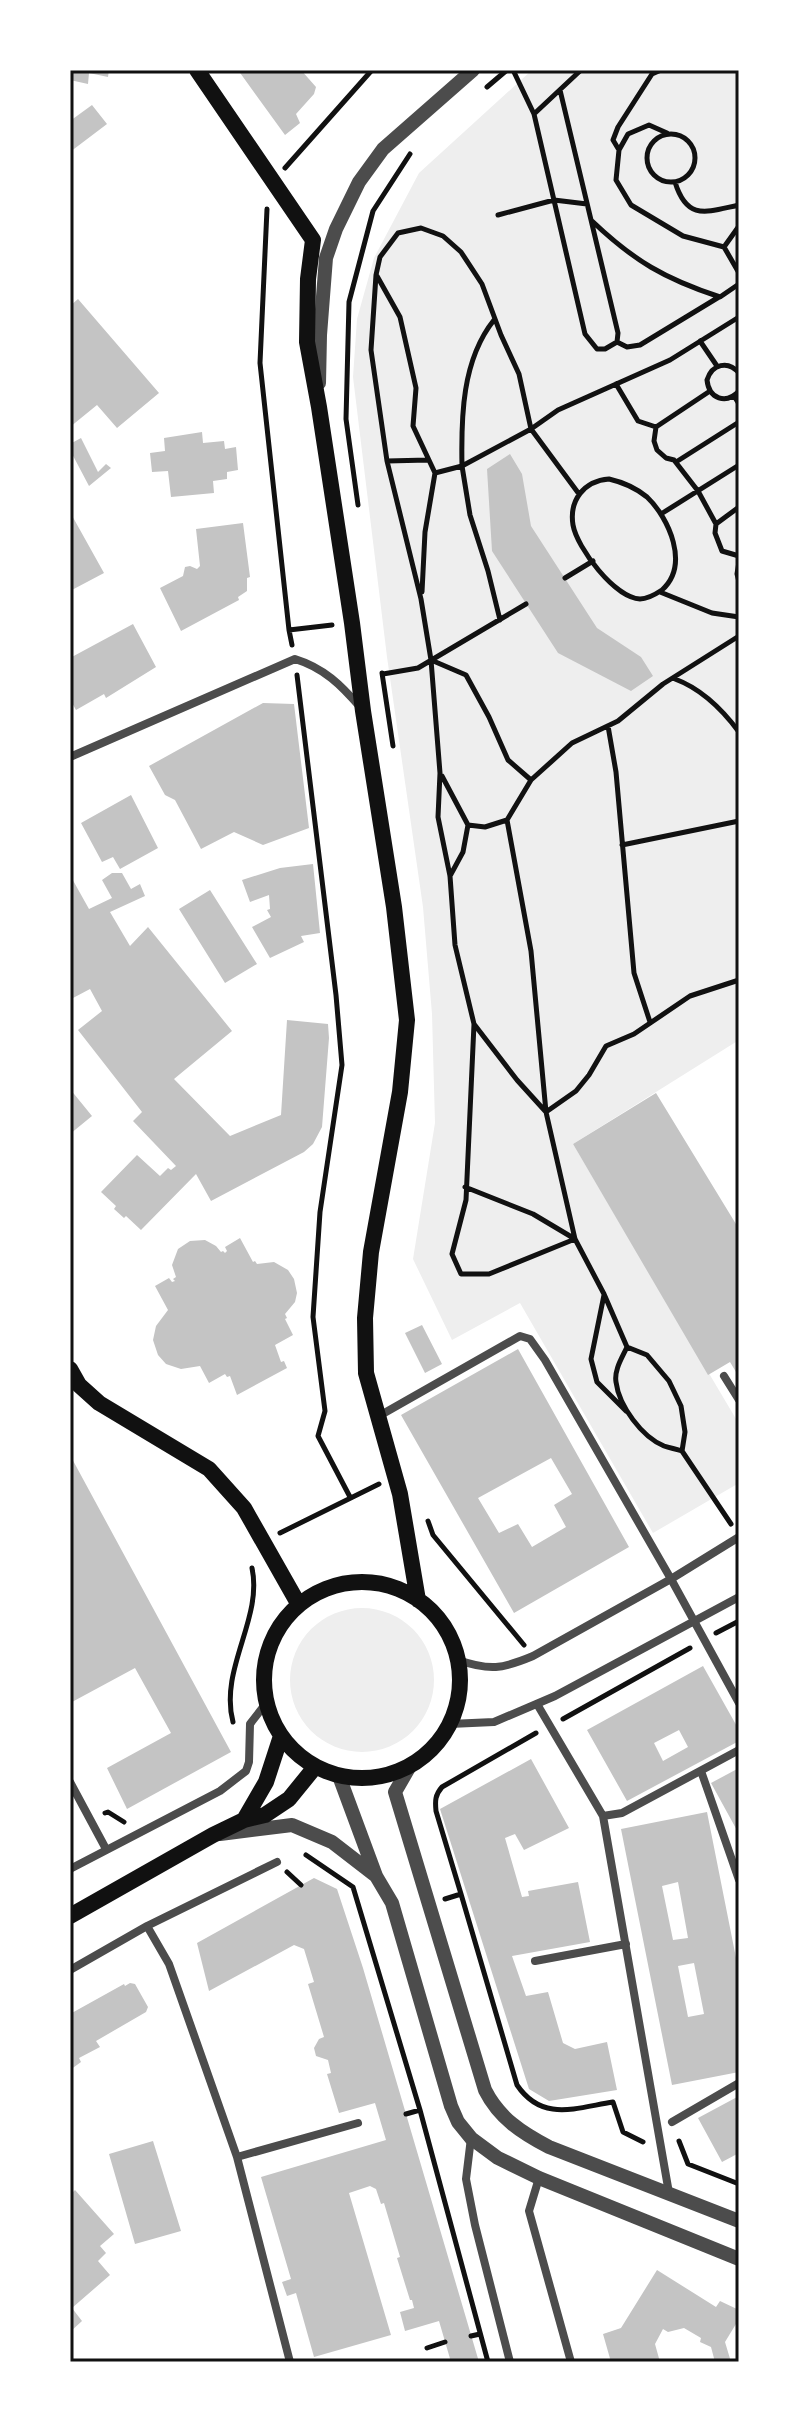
<svg xmlns="http://www.w3.org/2000/svg" width="809" height="2432" font-family="'Source Sans 3',sans-serif">
<rect width="100%" height="100%" fill="#fff"/>
<path fill="#eee" d="M532 70H739V1040L573 1144 739 1424V1483L653 1533 520 1303 452 1340 413 1259 435 1123 432 1014 423 907 387 657 353 377 357 319 374 258 419 173Z
M290 1680a72 72 0 1 1 144 0a72 72 0 1 1-144 0Z"/>
<path fill="#c4c4c4" fill-rule="evenodd" d="M70 70H109L108 77 89 73 88 84 70 80Z
M238 70H301L316 87 314 94 296 114 300 123 285 135Z
M92 105 107 124 70 152V121Z
M78 299 159 393 117 428 97 405 70 427V306Z
M202 432 203 443 224 441 225 449 236 447 238 470 227 472V479L213 481 214 493 171 497 168 471 152 472 150 453 165 451 164 438Z
M81 438 98 472 106 464 111 468 89 486 70 450V444Z
M510 454 522 474 531 526 597 628 641 657 653 676 631 691 558 653 492 551 487 469Z
M70 512 104 573 70 591Z
M243 523 250 577 247 578V591L238 597 239 600 181 631 160 588 183 576 185 567 190 566 197 569 200 566 196 529Z
M133 624 156 667 106 698 104 694 76 710 70 699V658Z
M263 703 294 704 309 828 263 845 234 832 201 849 175 800 165 795 149 766Z
M131 795 158 848 120 869 113 857 102 862 81 823Z
M313 864 320 933 301 936 304 942 270 958 252 927 271 917 267 910 270 909 269 895 250 902 242 880 280 868Z
M112 873H122L131 889 140 884 145 896 110 912 130 946 148 927 232 1031 174 1079 230 1136 281 1115 287 1020 328 1024 329 1038 322 1127 313 1144 304 1152 211 1201 196 1174 141 1230 126 1216 124 1218 114 1209 116 1206 101 1192 137 1155 160 1176 168 1168 171 1170 176 1166 133 1121 142 1112 78 1030 102 1011 90 989 73 998 70 991V875L89 909 112 898 102 880Z
M210 890 257 964 225 983 179 909Z
M70 1089 92 1116 70 1134Z
M656 1093 739 1229V1377L730 1362 708 1375 573 1144Z
M240 1238 253 1262 255 1261 257 1264 274 1262 288 1270 294 1279 297 1293 295 1302 285 1314 287 1318 285 1319 293 1335 275 1345 281 1362 284 1361 287 1368 237 1395 230 1376 227 1377 225 1374 209 1383 200 1366 181 1369 166 1364 158 1355 153 1340 156 1326 168 1310 155 1286 169 1278 172 1282 175 1281 173 1279 176 1277 172 1265 178 1249 190 1241 205 1240 216 1246 221 1252 223 1251 225 1253 227 1251 225 1247Z
M422 1325 442 1364 425 1373 405 1333Z
M518 1349 629 1547 514 1613 401 1415ZM551 1458 572 1494 554 1505 566 1527 532 1547 518 1524 499 1533 478 1498Z
M70 1455 231 1752 127 1809 107 1768 171 1733 135 1668 72 1702 70 1699Z
M703 1666 739 1730V1741L627 1801 587 1730ZM679 1730 688 1747 663 1761 654 1743Z
M531 1759 569 1828 524 1850 515 1834 505 1838 522 1897 529 1896 528 1891 578 1882 590 1942 512 1956 526 1996 548 1992 563 2043 575 2049 607 2042 617 2090 549 2101 529 2089 440 1809Z
M739 1768V1834L711 1783Z
M707 1812 739 1973V2072L672 2085 621 1829ZM678 1882 688 1938 673 1940 662 1886ZM694 1963 704 2014 688 2017 678 1966Z
M314 1878 337 1889 363 1968 479 2362H451L439 2321 405 2331 400 2312 414 2308 412 2300H410L397 2258 400 2257 384 2203 381 2204 376 2189 370 2186 349 2193 391 2335 314 2357 296 2293 287 2296 282 2282 291 2279 261 2177 386 2140 375 2103 339 2113 327 2074 331 2073 328 2060 316 2056 314 2048 319 2039 324 2037 308 1984 314 1982 304 1949 294 1945 209 1991 197 1943Z
M130 1983 135 1984 148 2007 146 2012 96 2041 100 2047 79 2058 81 2062 70 2070V2014L124 1984 125 1986Z
M739 2096V2153L722 2162 698 2118Z
M153 2141 181 2231 135 2244 109 2154Z
M75 2190 114 2234 100 2246 106 2253 98 2261 110 2275 72 2308 82 2321 70 2332V2195Z
M657 2270 716 2307 720 2301 739 2310V2319L725 2342 731 2362H715L711 2347 700 2342 701 2338 684 2328 668 2332 663 2329 655 2344 660 2362H611L603 2334 621 2328Z"/>
<g fill="none" stroke-linecap="round" stroke-linejoin="round">
<path stroke="#111" stroke-width="5" d="M513 70 534 114
M487 87 507 70
M560 90 618 333 617 342 605 349H597L585 334 534 114 581 70
M667 133 649 125 628 134 619 150 616 180 631 205 683 236 724 247 739 226
M647 158a24 24 0 1 1 48 0a24 24 0 1 1-48 0Z
M619 150 613 140 618 127 652 74 661 70
M285 168 372 70
M675 182C687 221 706 212 739 205
M267 209 260 363 289 630 332 625
M498 215 554 200 587 204
M592 221C634 261 665 279 720 297L739 284
M724 247 739 273
M377 276 400 317 416 388 413 426 435 473 425 532 422 592
M700 341 717 366
M617 342 627 347 640 345 719 297
M739 373C728 360 712 364 707 380 709 399 726 405 739 391
M616 384 638 421 656 427
M710 391 656 427 654 441 657 450 666 458 674 460 698 491 716 524 715 533 722 551 739 556
M734 396 739 404
M387 461 428 460
M676 462 739 422
M435 473 462 466C461 417 462 360 494 320
M609 479C622 482 636 488 647 497 669 518 690 565 662 590 656 594 647 599 640 599 615 598 577 548 573 525 569 500 584 481 609 479Z
M358 505 346 419 349 302 373 211 410 154
M661 514 739 465
M716 524 739 507
M739 562 737 574 739 582
M565 578 593 561
M660 592 712 613 739 617
M500 620 488 571 470 515 462 466 531 429 579 494
M289 630 292 645
M431 660 466 675 489 717 508 760 531 780
M382 673 393 746
M383 674 418 668 526 604
M297 675 336 995 342 1065 320 1212 313 1317 325 1411 318 1436 350 1497
M675 679C702 689 722 709 739 732
M608 726 616 772 634 973 650 1022
M442 776 468 825
M622 845 739 821
M450 876 463 852 468 825 485 827 507 820
M474 1024 517 1080 546 1112 576 1091 589 1075 606 1046 634 1034 690 996 739 980
M465 1187 533 1214 575 1239
M575 1239 489 1274H461L452 1254 466 1200 474 1024 455 945 450 876 438 817 440 773 431 660 421 599 387 461 371 350 376 275 380 257 398 233 421 228 443 236 461 252 482 284 501 335 519 374 531 429 558 410 670 360 739 317
M604 1295 591 1359 597 1382 626 1411
M627 1347C622 1358 614 1370 616 1382 619 1406 642 1437 664 1446 670 1448 676 1449 682 1451
M428 1521 433 1535 524 1645
M731 1524 682 1451 685 1432 681 1406 669 1381 647 1355 627 1347 604 1294 575 1239 546 1112 531 951 507 820 531 780 572 743 618 721 663 684 739 636
M280 1533 379 1484
M716 1633 739 1621
M563 1719 690 1648
M233 1722C219 1669 263 1619 252 1568
M105 1813 108 1812 124 1822
M306 1855 353 1887 420 2110 488 2362
M287 1872 301 1885
M461 1894 517 2085C542 2122 575 2108 613 2102L623 2132 643 2142
M445 1899 461 1894 436 1811C435 1801 435 1795 442 1787L536 1733
M406 2114 420 2110
M679 2141 688 2164 739 2184
M471 2336 480 2334
M427 2348 445 2342"/>
<path stroke="#4c4c4c" stroke-width="8" d="M70 757 295 659C324 668 341 685 360 707
M724 1376 739 1400
M379 1416 520 1336 530 1339 545 1360 671 1579 739 1703
M458 1660C490 1671 502 1669 533 1656L671 1579 739 1537
M537 1704 603 1816 669 2193
M450 1724 494 1722 555 1696 739 1597
M701 1771 739 1880
M70 1782 106 1849
M603 1816 622 1813 739 1750
M70 1869 220 1791 246 1771 249 1762 250 1724 267 1702
M147 1926 169 1964 237 2157 290 2362
M535 1961 626 1944
M70 1970 147 1926 277 1862
M672 2122 739 2083
M471 2138 466 2179 475 2225 510 2362
M237 2157 358 2123
M539 2178 529 2211 571 2362"/>
<path stroke="#4c4c4c" stroke-width="14" d="M319 383 320 335 326 258 336 229 359 182 383 149 473 70
M410 1766 395 1792 485 2090C499 2118 522 2133 549 2147L739 2221
M339 1776 376 1876 392 1903 451 2106 458 2122 471 2138 498 2158 539 2178 739 2259
M220 1834 292 1825 332 1842 376 1876"/>
<path stroke="#111" stroke-width="16" d="M197 70 313 240 308 279 307 342 319 407 352 623 363 711 394 907 407 1020 400 1092 371 1252 365 1318 366 1373 400 1494 418 1600
M70 1369 79 1385 99 1403 209 1469 244 1508 299 1605
M264 1680a98 98 0 1 1 196 0a98 98 0 1 1-196 0Z
M244 1820 266 1782 281 1736
M70 1916 213 1835 244 1820 265 1815 289 1799 315 1767"/>
</g>
<rect width="809" height="2432" fill="none" stroke="#ffffff" stroke-width="144"/>
<rect x="72" y="72" width="665" height="2288" fill="none" stroke="#111" stroke-width="3"/>
</svg>
